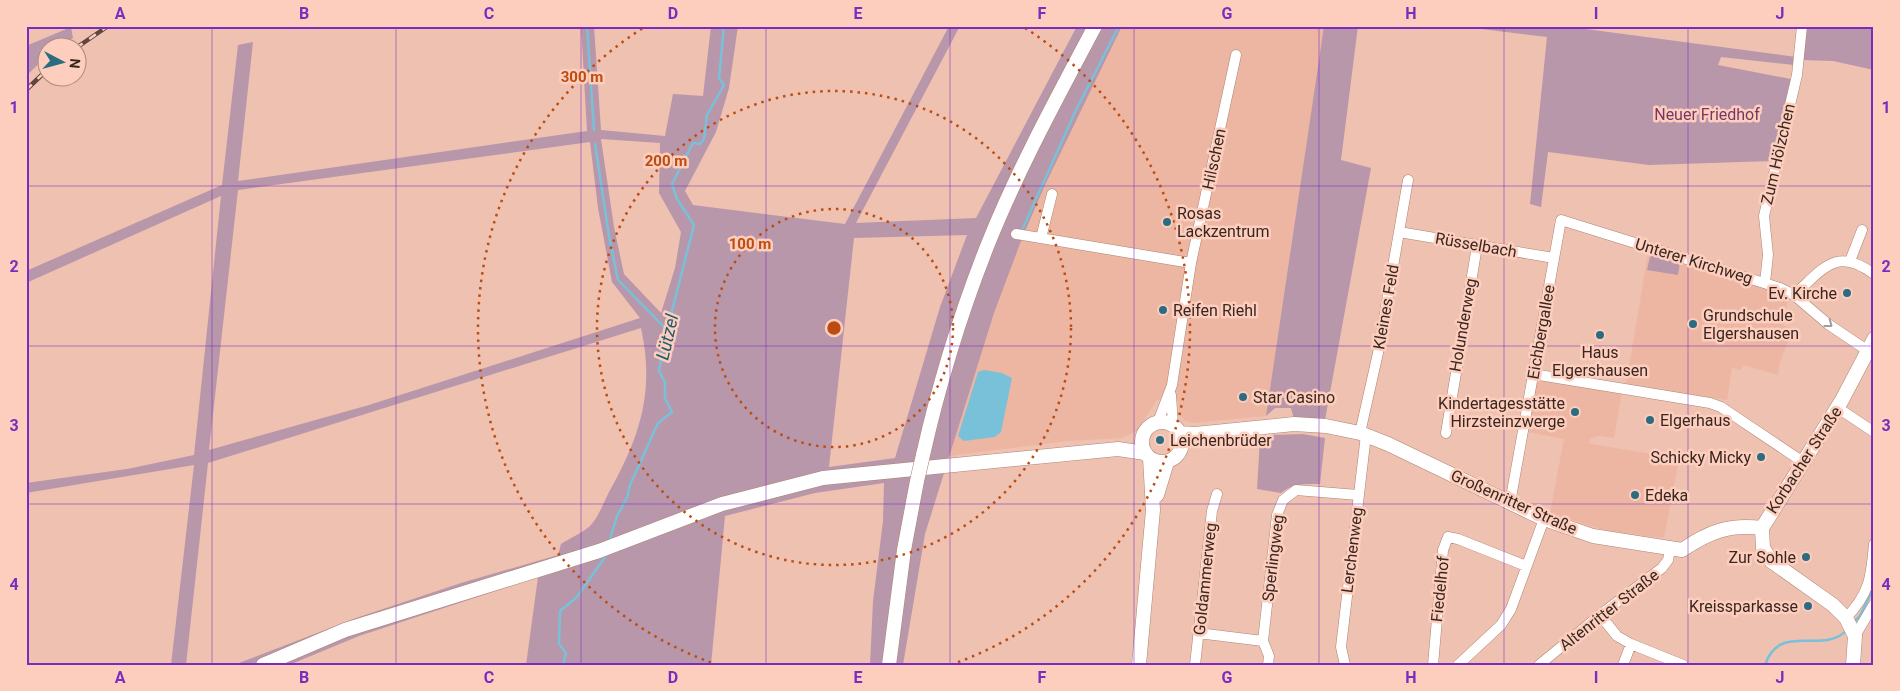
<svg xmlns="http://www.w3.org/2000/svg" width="1900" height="691" font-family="Roboto,sans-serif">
<rect width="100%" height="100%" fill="#efc1b0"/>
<path fill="#ecb6a3" d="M1122 26H1324L1266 416 1193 423 1185 421 1180 415 1178 401 1157 400 1137 431 1121 438 1068 441 949 456 994 313 1023 236 1045 185Z
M1649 247 1774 290 1788 297 1783 325 1793 329 1780 362 1778 375 1743 365 1741 370 1732 368 1727 400 1626 385Z
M1537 379 1622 392 1614 438 1598 436 1590 439 1589 443 1581 442 1679 459 1664 538 1607 531 1550 513 1564 439 1528 432Z"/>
<path fill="#b897ab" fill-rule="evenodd" d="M581 26H594L601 130 665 136 673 94 703 96 711 26H738L729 88 716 132 685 191 693 205 845 224 949 26H960L856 223 976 218 1077 26H1122L1045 185 1023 236 994 313 925 534 903 665H870L873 601 883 521 884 483 815 493 725 516 711 665H526L538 577 359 636 289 665H234L356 618 461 583 558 555 561 544C570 538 582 533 590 526 598 518 604 502 609 492 640 437 655 391 641 328L208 463 186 665H171L194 465 26 493V483L127 469 194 455 221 196 26 283V271L222 185 238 45 253 42 238 181 587 131ZM601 139 660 143 659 193 681 232 675 268 661 313 624 274 614 227ZM590 142 598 208 612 282 640 318 369 405 209 450 238 190ZM967 235 940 307 895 458 829 467 854 238Z
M1324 26H1358L1341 160 1371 168 1325 420 1294 419 1291 408H1275L1266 416Z
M1457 26H1563L1796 57 1794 65 1721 57 1718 65 1791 79 1772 161 1649 165 1548 152 1541 207 1530 204 1547 37Z
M1806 26H1874V70L1833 61 1802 60Z
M71 27 73 38 60 47 48 48 47 56 26 76V46Z
M1653 255H1659L1680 262 1678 275 1647 270 1650 257Z
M1303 434 1325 438 1320 484C1305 484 1293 483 1281 493L1257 489 1260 439 1273 435Z"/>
<path fill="#78c1d9" d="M984 370 1002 373 1012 378 1001 432 995 437 964 441 958 436 978 372Z"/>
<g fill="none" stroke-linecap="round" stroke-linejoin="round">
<path stroke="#78c1d9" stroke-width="2.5" d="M587 26 594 130
M595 144 609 236 618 280 667 330
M1023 228 1076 110 1119 26
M609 542 617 516 627 498 630 485 658 423 672 412 665 398V382L659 371 667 330 694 225 677 199 672 184 693 143 700 144 704 139 707 115 724 85 719 78 724 26
M1854 622 1860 616 1874 587
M563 665 566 653 559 644 560 611 577 597 607 554
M1765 665C1780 621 1822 656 1847 630"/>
<g stroke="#ae8373" stroke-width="11">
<path id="street" d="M1399 232 1554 258
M1016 234 1191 263
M1041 238 1052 194
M1850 261 1862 230
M1765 282 1768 255 1764 216 1797 75 1802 26
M1794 295C1823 269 1836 246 1874 274
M1533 374 1710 403 1721 407 1803 462
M1171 395 1173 425
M1838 408 1874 432
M1158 422 1172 385 1191 263 1236 55
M1360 433 1378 353 1408 180
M1446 433 1477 246
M1510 503 1561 220 1780 288 1794 295 1828 324 1874 355
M1600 615 1617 636 1631 644 1623 665
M1846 618C1870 593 1871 577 1874 544
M1198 633 1263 641
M1855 636 1874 604
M1631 644 1683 665
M1195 665 1212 511 1217 494
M1268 665 1269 656 1263 641 1277 515 1283 500 1296 490 1358 495
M1345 665 1341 647 1366 435
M1433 665 1443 550 1448 537 1458 539 1526 566
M1458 665 1501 625 1511 609 1544 519
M1539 665 1600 615 1662 568 1668 560 1670 549"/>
</g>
<g stroke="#ae8373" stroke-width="15">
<path id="secondary" d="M1142 442a20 20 0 1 1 40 0a20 20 0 1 1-40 0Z
M1179 433 1195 434 1294 424 1326 426 1360 433 1388 444 1544 519 1593 536 1682 550C1709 532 1728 524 1762 528
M923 455C939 384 961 312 988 244 1018 169 1057 98 1095 26
M1157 495 1167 462
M263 665 345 630 599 551 722 504 823 478 1118 449 1145 453
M889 665 904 550 917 481
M1139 665 1153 510 1150 458
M1853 665 1855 636 1846 618 1833 605 1771 561 1763 548 1762 528 1842 400 1874 339"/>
</g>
<use href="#street" stroke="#fff" stroke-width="10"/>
<use href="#secondary" stroke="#fff" stroke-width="14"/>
<g stroke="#5f473e" stroke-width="4.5">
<path id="rail" d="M76 48 108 26
M26 90 48 69"/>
</g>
<use href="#rail" stroke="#fdcebd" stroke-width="2.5" stroke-dasharray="8" stroke-linecap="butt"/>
<g stroke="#ae8373" stroke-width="15" stroke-linecap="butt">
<path id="secondary-bridge" d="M917 481 923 455"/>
</g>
<use href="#secondary-bridge" stroke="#fff" stroke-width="14"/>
</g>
<defs><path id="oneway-chevron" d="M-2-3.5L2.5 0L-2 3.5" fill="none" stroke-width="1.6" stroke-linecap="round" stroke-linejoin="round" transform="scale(1.25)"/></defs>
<use stroke="#a59d9a" href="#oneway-chevron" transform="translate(1829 324) rotate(37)"/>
<path fill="none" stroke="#7b2cbf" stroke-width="1" stroke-opacity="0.55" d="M212 26V665M396 26V665M581 26V665M766 26V665M950 26V665M1134 26V665M1319 26V665M1504 26V665M1688 26V665M26 186H1874M26 346H1874M26 504H1874"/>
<g fill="none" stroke="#bc4c11" stroke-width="2.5" stroke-dasharray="2.5 5">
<circle cx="834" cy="328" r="119"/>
<circle cx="834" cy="328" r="237"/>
<path d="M718 665A356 356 0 0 1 643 28M1025 28A356 356 0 0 1 950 665"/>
</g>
<g fill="#2b6c80" stroke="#fdcebd" stroke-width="2">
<circle cx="1167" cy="222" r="5"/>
<circle cx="1847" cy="293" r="5"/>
<circle cx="1163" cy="310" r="5"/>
<circle cx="1693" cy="324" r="5"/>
<circle cx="1600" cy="335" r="5"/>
<circle cx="1243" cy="397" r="5"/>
<circle cx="1575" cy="412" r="5"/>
<circle cx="1650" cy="420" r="5"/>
<circle cx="1160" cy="440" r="5"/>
<circle cx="1761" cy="457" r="5"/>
<circle cx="1635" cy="495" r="5"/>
<circle cx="1806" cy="557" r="5"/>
<circle cx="1808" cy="606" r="5"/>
</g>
<g text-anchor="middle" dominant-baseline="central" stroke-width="5" stroke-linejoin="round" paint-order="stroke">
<g font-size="16" fill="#793664" stroke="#fdcebd">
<text x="1707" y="114">Neuer Friedhof</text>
</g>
<g font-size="16" fill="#38261f" stroke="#fdcebd">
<text transform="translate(1778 154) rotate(-77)">Zum Hölzchen</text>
<text transform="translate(1214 159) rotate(-78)">Hilschen</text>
<text transform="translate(1476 245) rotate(10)">Rüsselbach</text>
<text transform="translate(1694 261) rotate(17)">Unterer Kirchweg</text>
<text transform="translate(1386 307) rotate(-80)">Kleines Feld</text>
<text transform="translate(1463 325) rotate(-80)">Holunderweg</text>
<text transform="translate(1541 332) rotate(-80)">Eichbergallee</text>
<text transform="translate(1804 460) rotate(-57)">Korbacher Straße</text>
<text transform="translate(1514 502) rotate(24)">Großenritter Straße</text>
<text transform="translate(1352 550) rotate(-83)">Lerchenweg</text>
<text transform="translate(1273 558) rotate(-83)">Sperlingweg</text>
<text transform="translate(1205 579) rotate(-84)">Goldammerweg</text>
<text transform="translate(1440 589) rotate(-84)">Fiedelhof</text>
<text transform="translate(1609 610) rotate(-38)">Altenritter Straße</text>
</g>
<g font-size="16" fill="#38261f" stroke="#fdcebd" text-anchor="start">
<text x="1177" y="213">Rosas<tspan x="1177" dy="18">Lackzentrum</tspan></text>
<text x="1837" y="293" text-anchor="end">Ev. Kirche</text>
<text x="1173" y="310">Reifen Riehl</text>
<text x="1703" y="315">Grundschule<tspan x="1703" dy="18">Elgershausen</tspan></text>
<text x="1600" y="352" text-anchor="middle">Haus<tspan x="1600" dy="18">Elgershausen</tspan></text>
<text x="1253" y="397">Star Casino</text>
<text x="1565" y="403" text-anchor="end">Kindertagesstätte<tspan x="1565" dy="18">Hirzsteinzwerge</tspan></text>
<text x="1660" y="420">Elgerhaus</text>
<text x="1170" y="440">Leichenbrüder</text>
<text x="1751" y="457" text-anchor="end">Schicky Micky</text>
<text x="1645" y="495">Edeka</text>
<text x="1796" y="557" text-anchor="end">Zur Sohle</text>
<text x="1798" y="606" text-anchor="end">Kreissparkasse</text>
</g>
<g font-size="18" font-style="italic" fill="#215c6d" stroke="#fdcebd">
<text transform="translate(667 337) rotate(-77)">Lützel</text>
</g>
</g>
<circle cx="834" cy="328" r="8" fill="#bc4c11" stroke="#fdcebd" stroke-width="2.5"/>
<g font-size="15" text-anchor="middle" font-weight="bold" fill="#bc4c11" stroke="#fdcebd" stroke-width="5" stroke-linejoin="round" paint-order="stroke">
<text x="582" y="82">300 m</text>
<text x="666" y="166">200 m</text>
<text x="750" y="249">100 m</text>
</g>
<rect width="1900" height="691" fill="none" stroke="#fdcebd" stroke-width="55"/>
<g transform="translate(62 62) rotate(96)"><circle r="24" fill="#fdcebd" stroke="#ae8b7e"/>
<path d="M0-4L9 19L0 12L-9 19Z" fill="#2b6c80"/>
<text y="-8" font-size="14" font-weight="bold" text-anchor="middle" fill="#38261f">N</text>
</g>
<rect x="28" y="28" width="1844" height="636" fill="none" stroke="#7b2cbf" stroke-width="2"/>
<g font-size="16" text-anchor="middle" font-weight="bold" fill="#7b2cbf">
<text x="120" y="19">A</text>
<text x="304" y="19">B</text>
<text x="489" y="19">C</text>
<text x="673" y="19">D</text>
<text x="858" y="19">E</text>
<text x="1042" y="19">F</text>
<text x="1227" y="19">G</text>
<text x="1411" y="19">H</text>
<text x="1596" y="19">I</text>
<text x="1780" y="19">J</text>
<text x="14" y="113">1</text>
<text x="1886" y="113">1</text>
<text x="14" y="272">2</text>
<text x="1886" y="272">2</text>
<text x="14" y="431">3</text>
<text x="1886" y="431">3</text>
<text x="14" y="590">4</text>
<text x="1886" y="590">4</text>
<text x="120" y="683">A</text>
<text x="304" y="683">B</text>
<text x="489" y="683">C</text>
<text x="673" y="683">D</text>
<text x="858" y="683">E</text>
<text x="1042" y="683">F</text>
<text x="1227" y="683">G</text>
<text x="1411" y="683">H</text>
<text x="1596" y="683">I</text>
<text x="1780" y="683">J</text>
</g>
</svg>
